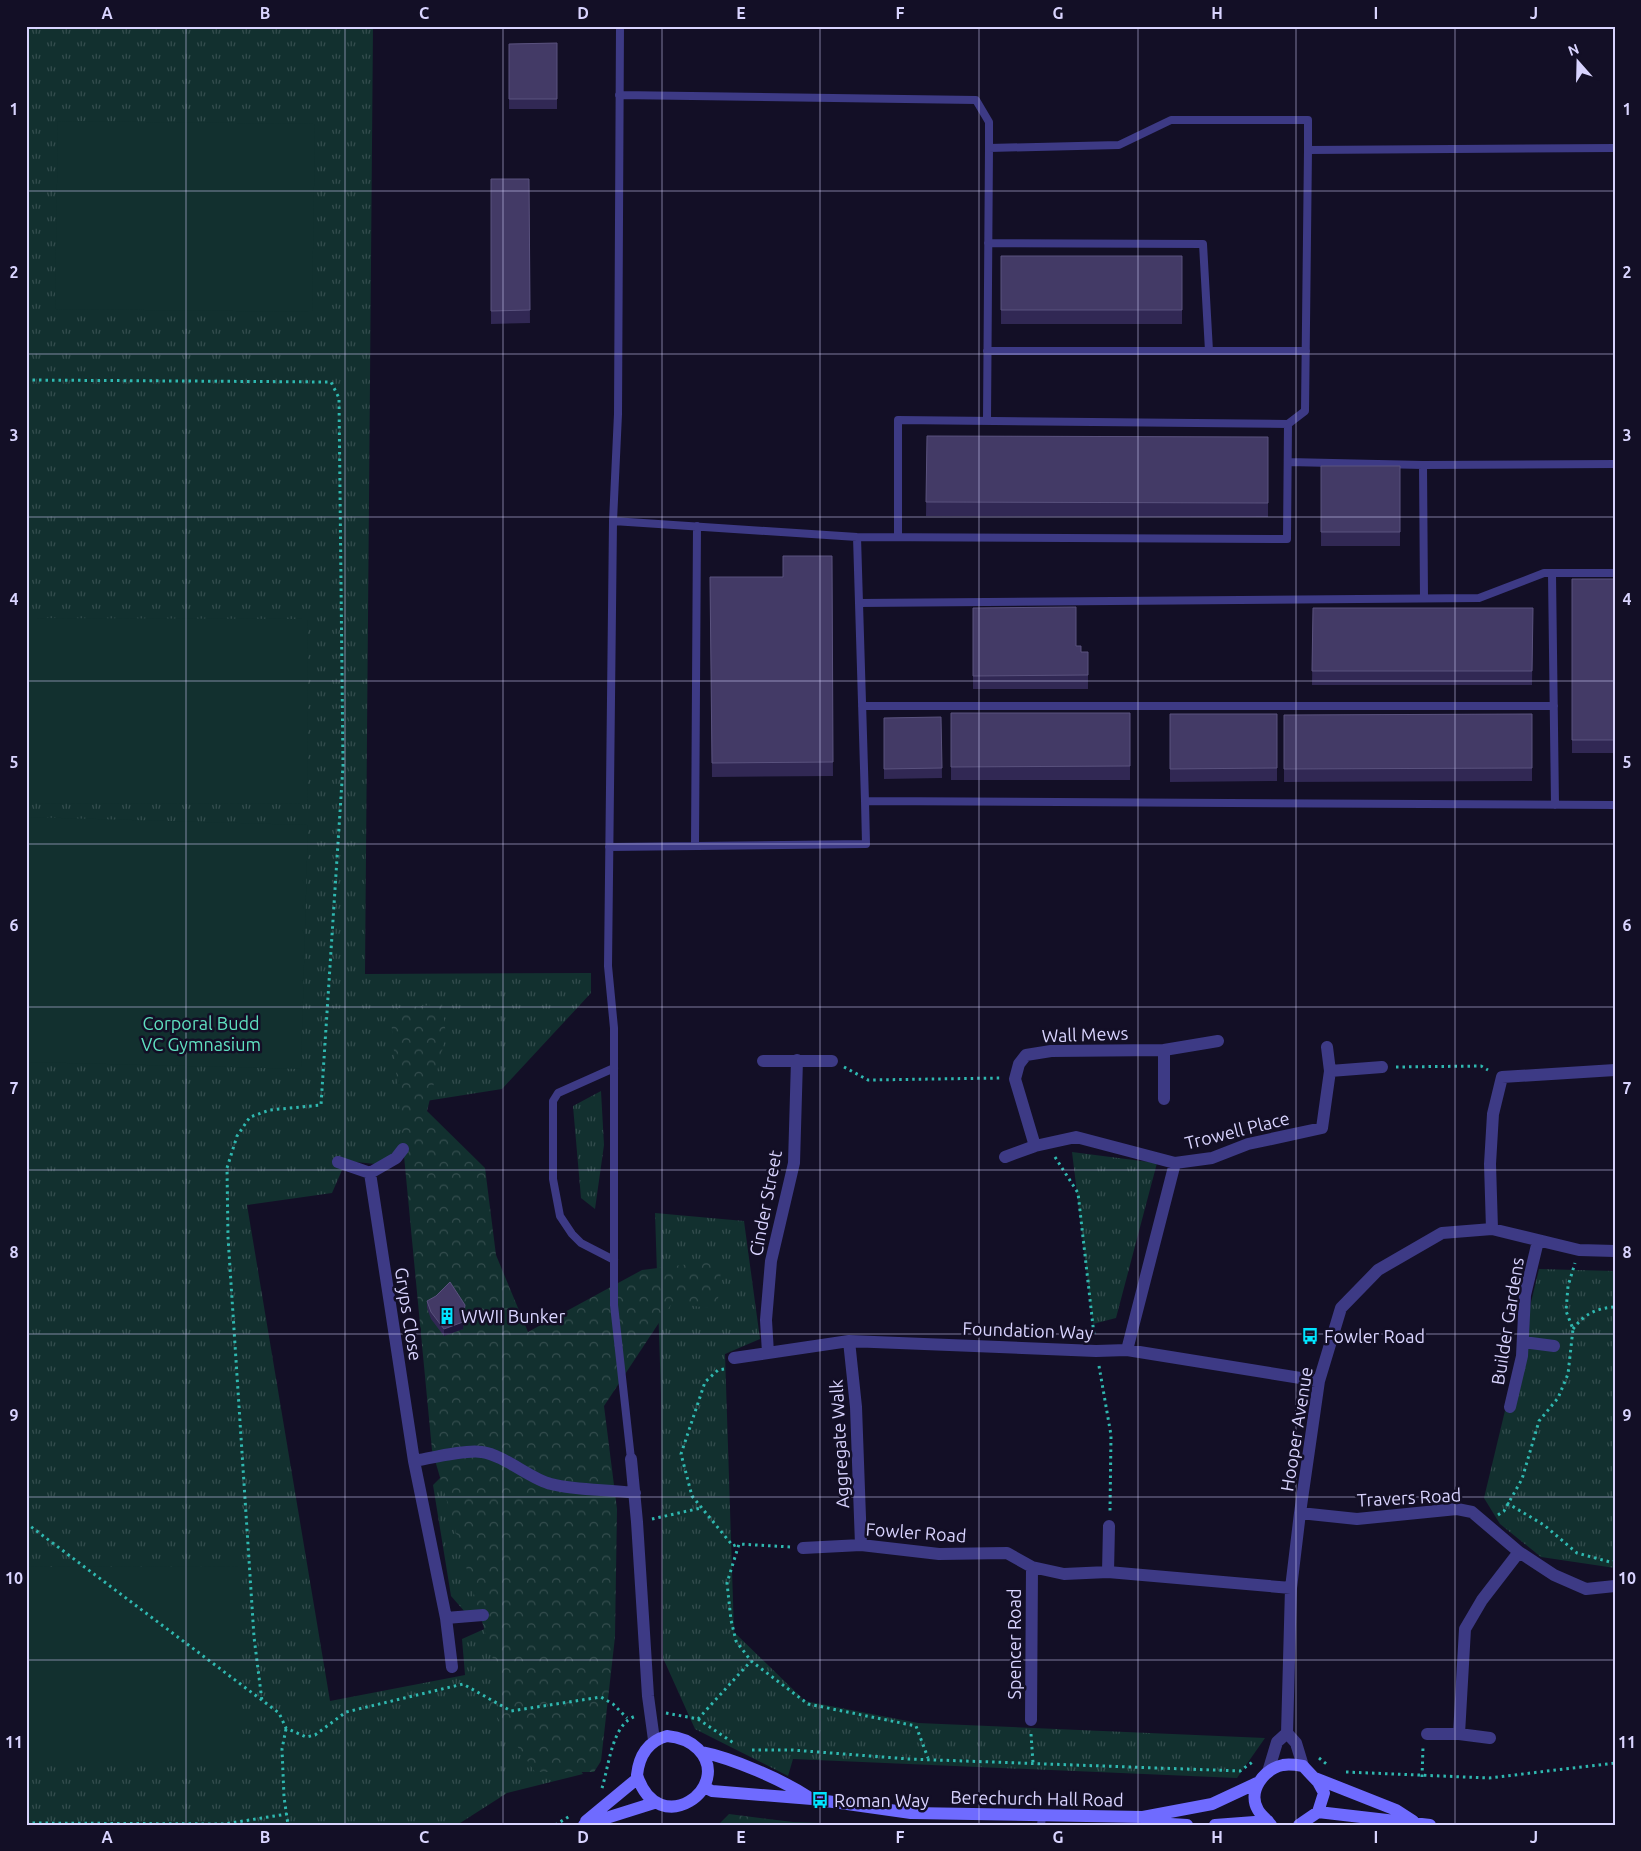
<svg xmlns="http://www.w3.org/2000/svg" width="1641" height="1851" font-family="Ubuntu,sans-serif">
<defs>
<pattern id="grass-tufts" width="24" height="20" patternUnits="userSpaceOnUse" patternTransform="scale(1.25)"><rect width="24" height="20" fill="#12302f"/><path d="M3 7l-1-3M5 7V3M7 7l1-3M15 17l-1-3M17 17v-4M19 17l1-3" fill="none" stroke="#344d4e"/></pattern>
<pattern id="forest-crowns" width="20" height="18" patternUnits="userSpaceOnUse" patternTransform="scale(1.25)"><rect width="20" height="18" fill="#12302f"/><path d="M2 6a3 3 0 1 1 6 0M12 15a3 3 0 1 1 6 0" fill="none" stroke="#344d4e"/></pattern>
</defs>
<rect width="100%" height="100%" fill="#130f26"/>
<path fill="url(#grass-tufts)" d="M26 26H373L365 974 591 973V993L502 1089 407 1104 402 1150 385 1165 346 1161 332 1193 247 1205 330 1701 465 1675 462 1639 491 1626 465 1612 451 1596 433 1485 444 1474 530 1696 583 1774 507 1793 457 1825H26Z
M601 1091 604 1145 595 1209 581 1198 573 1106Z
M1072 1152 1157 1163 1116 1318 1093 1324Z
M655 1213 744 1221 760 1339 725 1354 734 1632 805 1701 918 1723 1265 1738 1237 1778 793 1759 788 1776 695 1729 663 1658 661 1394Z
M1539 1269 1615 1271V1568L1541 1557 1500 1524 1484 1498Z"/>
<path fill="url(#forest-crowns)" d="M442 1004 446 1035 427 1111 485 1168 496 1255 528 1332 642 1270 722 1260 717 1309 672 1303 604 1406 617 1509 615 1637 601 1761 594 1772H535L482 1695 502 1690 432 1450 390 1009Z
M729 1814 793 1822 878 1825H718Z"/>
<path fill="#12302f" d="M58 121 315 124 312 312 55 309Z
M26 618 308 619 307 804 26 803Z
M26 817 308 825 301 1069 26 1062Z
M239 1566V1765H26V1567Z"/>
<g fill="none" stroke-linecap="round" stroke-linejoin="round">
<path stroke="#2fb8b0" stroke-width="3" stroke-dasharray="2.5 4" stroke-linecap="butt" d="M26 380 331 382 339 398 343 766 321 1105 270 1110 250 1117 237 1136 227 1168 228 1237 254 1637 262 1701
M844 1067 868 1080 1002 1078
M1396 1067 1481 1066 1488 1070
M1055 1157 1078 1193 1094 1335
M1573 1329C1584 1314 1597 1308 1615 1307
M1099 1366 1111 1435 1110 1511
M724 1369 718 1370 705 1382 681 1454 692 1496 733 1546 738 1544
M1507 1503 1544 1525 1577 1553 1610 1562 1615 1561
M1498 1515 1504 1511 1522 1479 1539 1421 1558 1398 1568 1374 1573 1329 1566 1311 1568 1286 1575 1263
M652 1519 701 1508
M26 1523 279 1713 286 1728 306 1737 315 1735 346 1712 463 1684 511 1711 601 1697 613 1704 627 1718
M790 1547 739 1544 727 1583 731 1620 736 1641 751 1661 808 1704 916 1726 928 1758
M666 1713 698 1719 751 1661
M698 1719 735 1744
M286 1729 282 1749 284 1797 288 1825
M1031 1734 1033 1763
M752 1750H792L909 1759 1240 1771 1254 1761
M1319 1758 1329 1766
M1346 1772 1489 1778 1615 1763
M1422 1777 1423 1747
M602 1788C609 1766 612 1723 636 1716
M26 1823 224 1824 287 1814
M555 1825 570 1816"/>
<path stroke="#3d3a85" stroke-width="8" d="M620 26 618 414 613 521 608 966 614 1028V1305L631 1459
M619 95 976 100 989 122V148
M988 243 1203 244 1209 351
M987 351H1306
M987 421 989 148 1119 145 1171 120H1308V150
M1288 424 1305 411 1308 150 1615 148
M1288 462 1423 465 1615 464
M1423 465 1424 598
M613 521 857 537 1287 539 1288 424 898 420V536
M857 537 865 801
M1552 574 1555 805
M859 603 1479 598 1544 573H1615
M862 706H1554
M695 846 697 526
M609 847 866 844 865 801 1615 805
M614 1068 558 1093 553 1101V1179L560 1216 572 1234 581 1243 614 1260
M1041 1825 1042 1817"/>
<path stroke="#3d3a85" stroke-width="12" d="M1327 1047 1330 1071
M1164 1050 1218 1041
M763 1061H832
M1035 1146 1015 1079 1019 1064 1026 1055 1051 1051 1164 1050V1099
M403 1149 396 1158 370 1173 414 1461C431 1458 467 1449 482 1452 504 1455 532 1480 551 1484 579 1491 607 1489 635 1493
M1005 1157 1035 1146 1076 1137 1175 1163
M338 1162 370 1173
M1492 1229 1490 1164 1493 1114 1502 1077 1615 1070
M849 1341 856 1407 861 1545
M1523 1342 1554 1346
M1127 1350 1175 1163 1212 1158 1248 1144 1322 1128 1330 1071 1382 1067
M768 1353 766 1320 771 1261 794 1163 797 1060
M734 1358 849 1341 1096 1351 1127 1350 1319 1381
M1510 1407 1522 1356 1525 1295 1538 1241
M631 1459 637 1522 648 1696 654 1740
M414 1461 446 1618 452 1667
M1300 1513 1357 1519 1457 1509 1472 1512 1519 1552 1554 1575 1586 1589 1615 1586
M803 1548 861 1545 939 1554 1007 1553 1032 1567 1064 1574 1108 1572 1291 1588
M1108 1572 1109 1526
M446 1618 483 1615
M1031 1720 1032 1567
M1427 1734H1459L1465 1629 1482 1600 1519 1552
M1459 1734 1490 1738
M1303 1766 1296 1743 1287 1733 1291 1588 1300 1513 1319 1381 1341 1308 1378 1270 1442 1233 1492 1229 1579 1250 1615 1251
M1268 1772 1277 1742 1287 1733"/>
<path stroke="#6f6bff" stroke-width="12" d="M667 1736C678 1737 690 1741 698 1749 735 1787 658 1842 637 1775 639 1756 648 1741 667 1736Z
M701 1752C732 1758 783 1780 810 1798
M1315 1778 1396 1810 1413 1821
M704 1787 712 1791 812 1799 911 1813 1143 1817 1212 1804 1259 1782
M1318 1812 1430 1825
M1145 1818 1154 1823 1187 1825
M586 1821 638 1778
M584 1825 654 1803
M1215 1825 1268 1821
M1271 1825C1267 1820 1261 1815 1258 1810 1247 1791 1264 1769 1283 1765 1289 1764 1297 1765 1303 1766L1318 1782 1324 1793 1318 1812 1299 1825"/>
</g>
<path fill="#312854" d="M557 43V109H509V44Z
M491 179H529L530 323 491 324Z
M1001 256H1182V324H1001Z
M927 436 1268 437V517L926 516Z
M1321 466H1400V546H1321Z
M832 556 833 776 712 777 710 577H783Z
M1572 579H1615V753H1572Z
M973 608 1076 646 1081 652H1088V689H973Z
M1313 608H1533L1532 685H1312Z
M951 713H1130V780H951Z
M1170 714H1277V781L1170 782Z
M1532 714V781L1284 782V715Z
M941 717 942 778 884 779V718Z
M427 1301 465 1312 463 1329 444 1336 431 1319 427 1308Z"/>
<path fill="#1d163a" d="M465 1305 463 1329 444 1336V1329Z"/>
<path fill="#433a66" stroke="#5a527e" d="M557 43V99H509V44Z
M491 179H529L530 310 491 311Z
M1001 256H1182V310H1001Z
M927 436 1268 437V503L926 502Z
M1321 466H1400V532H1321Z
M783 556H832L833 762 712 763 710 577H783Z
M1572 579H1615V740H1572Z
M1076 607V646H1081V652H1088V675L973 676V608Z
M1313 608H1533L1532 671H1312Z
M951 713H1130V766L951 767Z
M1170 714H1277V768L1170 769Z
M1532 714V768L1284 769V715Z
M941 717 942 768 884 769V718Z
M450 1282 465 1305 463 1322 444 1329 431 1312 427 1301 436 1296Z"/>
<path fill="none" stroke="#d9d4ff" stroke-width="1" stroke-opacity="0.55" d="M186 26V1825M345 26V1825M503 26V1825M662 26V1825M820 26V1825M979 26V1825M1138 26V1825M1296 26V1825M1455 26V1825M26 191H1615M26 354H1615M26 517H1615M26 681H1615M26 844H1615M26 1007H1615M26 1170H1615M26 1334H1615M26 1497H1615M26 1660H1615"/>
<defs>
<g id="building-bare" transform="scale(1.35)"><path d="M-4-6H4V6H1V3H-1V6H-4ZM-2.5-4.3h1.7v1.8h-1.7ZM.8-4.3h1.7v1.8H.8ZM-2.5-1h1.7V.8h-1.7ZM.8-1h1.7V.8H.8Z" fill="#00e5ff" stroke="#130f26" stroke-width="2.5" paint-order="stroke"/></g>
<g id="bus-bare" transform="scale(1.35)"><path d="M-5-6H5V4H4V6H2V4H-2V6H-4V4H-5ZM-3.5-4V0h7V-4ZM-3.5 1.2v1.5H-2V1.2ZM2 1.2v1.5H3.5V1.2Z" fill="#00e5ff" stroke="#130f26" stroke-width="2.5" paint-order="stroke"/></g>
</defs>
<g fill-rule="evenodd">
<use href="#building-bare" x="447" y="1316"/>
<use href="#bus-bare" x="1310" y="1336"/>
<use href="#bus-bare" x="820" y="1800"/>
</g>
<g text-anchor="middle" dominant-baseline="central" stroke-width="5" stroke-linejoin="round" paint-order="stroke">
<g font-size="18" fill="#5fe0c0" stroke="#130f26">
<text x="201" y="1023">Corporal Budd<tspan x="201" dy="21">VC Gymnasium</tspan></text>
</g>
<g font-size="18" fill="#d9d4ff" stroke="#130f26">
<text transform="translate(1085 1034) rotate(-2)">Wall Mews</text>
<text transform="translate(1237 1130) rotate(-14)">Trowell Place</text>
<text transform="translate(765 1203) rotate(-79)">Cinder Street</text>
<text transform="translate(409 1314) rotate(81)">Gryps Close</text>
<text transform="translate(1507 1321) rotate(-81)">Builder Gardens</text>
<text transform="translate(1028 1330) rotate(2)">Foundation Way</text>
<text transform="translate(1296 1429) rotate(-81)">Hooper Avenue</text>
<text transform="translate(839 1444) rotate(-93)">Aggregate Walk</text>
<text transform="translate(1409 1497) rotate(-3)">Travers Road</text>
<text transform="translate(916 1532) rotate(4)">Fowler Road</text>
<text transform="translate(1014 1644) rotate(-90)">Spencer Road</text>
<text transform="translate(1037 1798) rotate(1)">Berechurch Hall Road</text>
</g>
<g font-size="18" fill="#d9d4ff" stroke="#130f26" text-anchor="start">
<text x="461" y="1316">WWII Bunker</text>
<text x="1324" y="1336">Fowler Road</text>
<text x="834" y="1800">Roman Way</text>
</g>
</g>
<rect width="1641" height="1851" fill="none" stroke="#130f26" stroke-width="55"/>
<g transform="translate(1578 62) rotate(340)" stroke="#130f26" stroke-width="4" paint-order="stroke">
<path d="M0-4L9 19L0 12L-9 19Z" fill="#d9d4ff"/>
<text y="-8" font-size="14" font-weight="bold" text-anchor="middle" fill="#d9d4ff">N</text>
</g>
<rect x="28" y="28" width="1586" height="1796" fill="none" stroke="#d9d4ff" stroke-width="2"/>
<g font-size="16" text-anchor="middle" font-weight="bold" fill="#d9d4ff">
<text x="107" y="19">A</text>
<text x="265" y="19">B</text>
<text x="424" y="19">C</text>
<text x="583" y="19">D</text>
<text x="741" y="19">E</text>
<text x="900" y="19">F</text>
<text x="1058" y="19">G</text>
<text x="1217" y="19">H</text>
<text x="1376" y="19">I</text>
<text x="1534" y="19">J</text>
<text x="14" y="115">1</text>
<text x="1627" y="115">1</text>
<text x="14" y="278">2</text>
<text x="1627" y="278">2</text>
<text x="14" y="441">3</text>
<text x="1627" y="441">3</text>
<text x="14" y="605">4</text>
<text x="1627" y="605">4</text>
<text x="14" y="768">5</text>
<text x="1627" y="768">5</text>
<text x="14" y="931">6</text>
<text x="1627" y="931">6</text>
<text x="14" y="1094">7</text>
<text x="1627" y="1094">7</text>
<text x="14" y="1258">8</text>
<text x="1627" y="1258">8</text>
<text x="14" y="1421">9</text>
<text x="1627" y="1421">9</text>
<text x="14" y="1584">10</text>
<text x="1627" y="1584">10</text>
<text x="14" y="1748">11</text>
<text x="1627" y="1748">11</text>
<text x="107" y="1843">A</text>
<text x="265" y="1843">B</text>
<text x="424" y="1843">C</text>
<text x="583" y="1843">D</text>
<text x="741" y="1843">E</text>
<text x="900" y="1843">F</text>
<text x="1058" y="1843">G</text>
<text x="1217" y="1843">H</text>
<text x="1376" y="1843">I</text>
<text x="1534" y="1843">J</text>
</g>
</svg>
